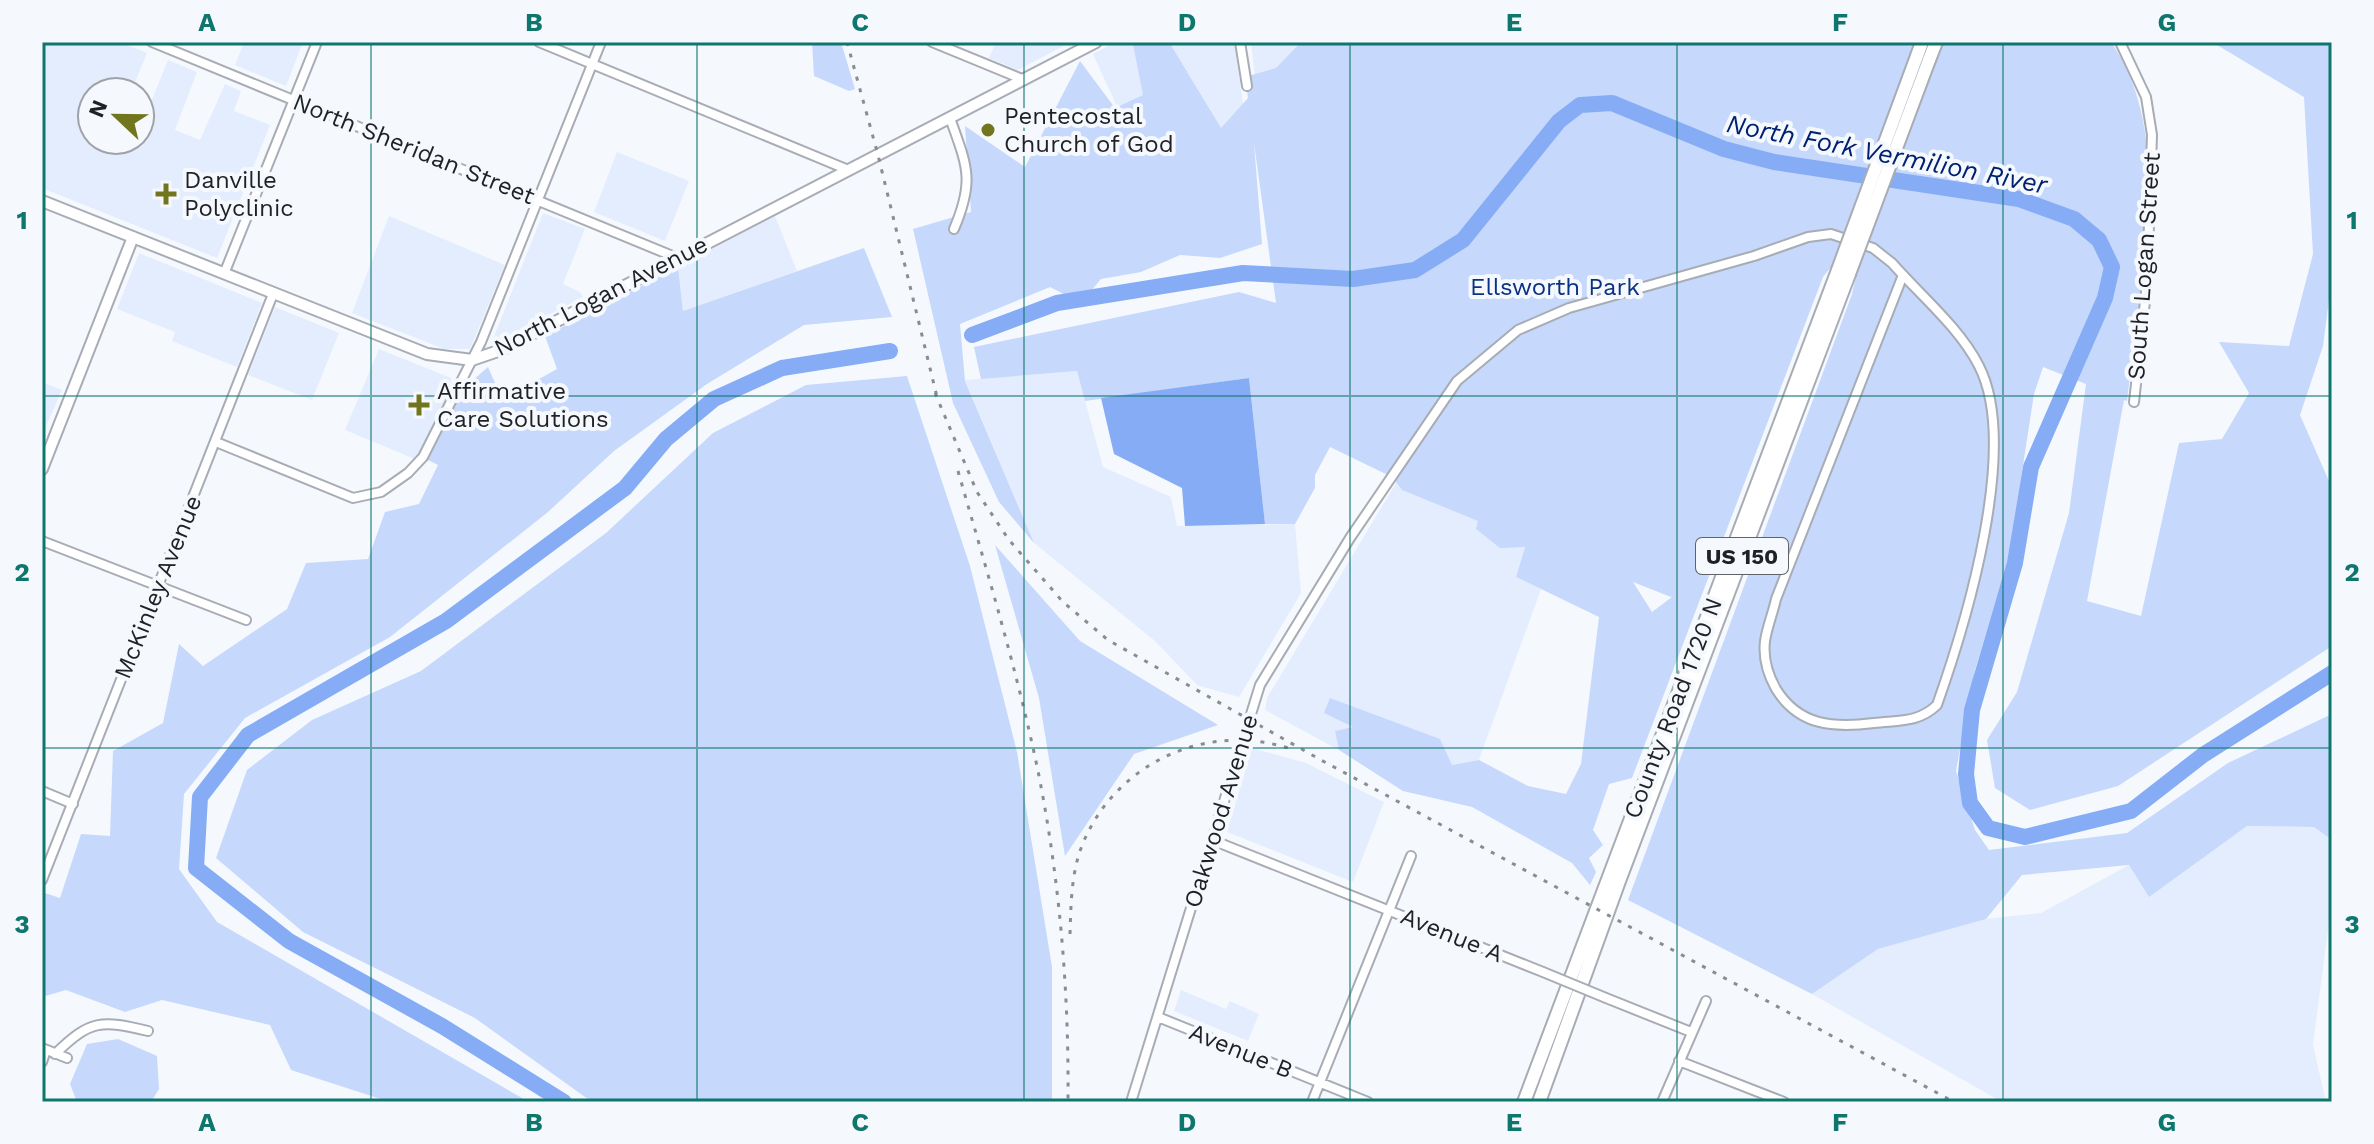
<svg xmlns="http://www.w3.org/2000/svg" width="2374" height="1144" font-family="'Work Sans',sans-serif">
<rect width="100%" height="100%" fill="#f5f9fe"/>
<path fill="#e4edfe" d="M46 42H120L147 53 131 92H92V140H140V116L145 117 168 60 197 72 175 130 200 140 225 84 241 91 234 111 270 125 217 258 42 188V52Z
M244 42H303L286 86 235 65Z
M996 42H1071L1018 70 989 58Z
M1116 42H1234L1243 104 1221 128 1154 93 1119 111 1093 54Z
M1251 42H1301L1271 74 1255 77Z
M617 152 689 181 665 241 594 212Z
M543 213 585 229 563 284 580 292 583 297 494 343 493 339Z
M389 216 505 265 470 349H444L352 313Z
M775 216 797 271 683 311 678 267Z
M139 253 262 303 237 367 172 341 175 332 117 309Z
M275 307 339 333 312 400 248 375Z
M379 349 451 378 452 389 417 460 345 430Z
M1077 371 1103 467 1171 497 1177 526 1295 524 1301 593 1239 697 1197 685 1155 641 1034 543 965 380Z
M42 382 62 390 42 435Z
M1396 483 1402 490 1479 521 1525 546 1516 577 1541 589 1479 760 1452 765 1331 698 1325 713 1355 727 1335 731 1339 750 1265 710 1267 698Z
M1252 748 1306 763 1384 802 1353 882 1227 832Z
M2247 826 2314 827 2332 840V899L2313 1045 2326 1102H2002L1812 994 1878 949 1986 919 2041 913 2129 865 2149 896Z
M1181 990 1226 1009 1230 1001 1259 1014 1248 1041 1174 1011Z"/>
<path fill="#c6d8fb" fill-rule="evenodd" d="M812 42H841L855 89 849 91 814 76Z
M1137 42H1169L1221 128 1248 98 1245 77 1276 68 1301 42H2111C2178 137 2139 292 2127 401L2124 400 2087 601 2141 616 2179 443 2222 439 2249 393 2219 342 2289 346 2313 254 2304 97 2212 42H2332V277L2323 346 2300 415 2332 488V646L2118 786 2030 810 1995 788 1987 740 2017 692 2069 513 2086 384 2043 367 2034 394 2009 556 1975 670 1956 771 1975 830 1989 850 2127 833 2228 763 2332 714V840L2314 827 2247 826 2149 897 2129 865 2022 875 1986 919 1878 949 1812 994 1628 900 1852 294 1856 276 1831 267 1823 277 1632 778 1609 784 1593 830 1603 845 1589 858 1596 872 1590 885 1572 863 1472 807 1403 791 1339 750 1335 731 1353 727 1324 713 1330 698 1440 739 1452 765 1479 760 1528 786 1566 794 1581 764 1599 617 1516 577 1525 547 1500 548 1476 529 1478 521 1402 490 1392 477 1330 447 1315 475V488L1295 524H1265L1249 378 1085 401 1077 371 981 379 974 347 1239 292 1276 303 1254 143 1262 244 1220 258 1180 255 1141 272 1101 279 1081 303 1050 287 960 324 965 381 1034 543 999 502 953 403 913 229 971 212 965 126 1025 167 1080 61 1115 108 1143 95 1133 44ZM1633 582 1671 597H1672L1652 612Z
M864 248 892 317 804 325 707 384 614 451 548 512 390 637 245 718 184 794 179 869 217 922 529 1102H390L291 1070 270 1025 162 1000 125 1012 66 990 42 997V892L60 898 81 834 110 836 113 751 163 723 179 644 203 666 287 609 306 563 368 559 385 512 419 504 438 465 428 460 464 388 488 367 496 385 521 389 557 369 545 336 678 267 683 311Z
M907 376 970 566 1017 752 1052 967V1102H592L475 1018 303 932 216 858 247 770 312 720 421 671 606 533 713 433 806 385Z
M995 545 1080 641 1218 725 1134 754 1065 856 1039 698Z
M118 1039 157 1056 159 1089 151 1102H77L70 1084 87 1044Z"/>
<path fill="#85acf5" d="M1249 378 1265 524 1185 526 1182 488 1114 454 1101 398Z"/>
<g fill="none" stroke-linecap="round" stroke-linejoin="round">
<path stroke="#85acf5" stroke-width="16" d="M972 335 1057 303 1243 273 1353 279 1415 270 1463 240 1559 121 1580 105 1612 103 1724 149 1774 162 2019 199 2074 219 2099 240 2112 267 2105 298 2031 467 2015 563 1972 710 1966 774 1970 803 1988 828 2025 837 2131 811 2203 755 2332 673
M564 1102 442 1026 289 941 196 868 200 797 248 735 446 621 625 488 666 439 714 399 782 368 890 351"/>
<g stroke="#a7acb5" stroke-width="12">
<path id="minor" d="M152 42 675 257
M539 42 846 169
M932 42 1022 79
M1240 42 1247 86
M2120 42 2146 97 2152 135 2147 283 2134 402
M950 118C967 166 975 180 954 229
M224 274 317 42
M216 442 353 498 381 492 408 473 423 457 481 342 601 42
M42 541 246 620
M42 791 73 804
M1212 840 1543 972
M42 880 273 294
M1606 998 1691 1032
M1158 1017 1368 1102
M42 1048 67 1058
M55 1054C91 1019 101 1020 148 1031
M1679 1061 1784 1102
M42 1062 46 1050
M1131 1102 1260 685 1350 538 1457 381 1518 330 1569 308 1754 256 1808 237 1831 234 1873 248 1892 263C1921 296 1959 327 1979 366 2020 446 1966 623 1937 705 1918 723 1899 720 1874 723 1833 728 1799 726 1776 689 1768 675 1763 658 1765 641 1767 627 1773 613 1776 599L1903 275
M1312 1102 1411 856
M1662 1102 1706 1001"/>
</g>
<g stroke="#a7acb5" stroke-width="14">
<path id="tertiary" d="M42 201 427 354 472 360 501 350 1096 42
M42 469 133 237"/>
</g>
<g stroke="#a7acb5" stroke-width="16">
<path id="primary" d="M1917 56 1922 42
M1929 60 1936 42
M1524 1102 1838 270
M1539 1102 1619 881 1849 274"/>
</g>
<use href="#minor" stroke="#fff" stroke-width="8"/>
<use href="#tertiary" stroke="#fff" stroke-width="10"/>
<use href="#primary" stroke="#fff" stroke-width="12"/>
<path stroke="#898c91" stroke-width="3" stroke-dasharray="4 8" stroke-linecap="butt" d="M847 42 878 155 938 401
M935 393 977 492 1009 540 1063 602 1108 640 1321 760 1954 1102
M958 471C987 572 1018 673 1039 776 1060 883 1069 993 1068 1102
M1070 934C1071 904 1071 872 1083 843 1117 762 1208 721 1291 749"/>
<g stroke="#a7acb5" stroke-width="12" stroke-linecap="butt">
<path id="minor-bridge" d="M1543 972 1606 998"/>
</g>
<g stroke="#a7acb5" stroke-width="16" stroke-linecap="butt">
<path id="primary-bridge" d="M1838 270 1917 56
M1849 274 1929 60"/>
</g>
<use href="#minor-bridge" stroke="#fff" stroke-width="8"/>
<use href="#primary-bridge" stroke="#fff" stroke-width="12"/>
</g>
<path fill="none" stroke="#0f766e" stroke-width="2" stroke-opacity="0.55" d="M371 42V1102M697 42V1102M1024 42V1102M1350 42V1102M1677 42V1102M2003 42V1102M42 396H2332M42 748H2332"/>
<g fill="#71761e" stroke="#f5f9fe" stroke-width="3">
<circle cx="988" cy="130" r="8"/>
<path d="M162 182h8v8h8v8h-8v8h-8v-8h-8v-8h8z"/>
<path d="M415 393h8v8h8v8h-8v8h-8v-8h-8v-8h8z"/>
</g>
<g text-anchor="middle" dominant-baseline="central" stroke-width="8" stroke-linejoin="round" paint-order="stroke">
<rect fill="#f5f9fe" stroke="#5f6266" stroke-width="2" x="1696" y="538" width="92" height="36" rx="6"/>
<g font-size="22" font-weight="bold" fill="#1f2125">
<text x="1742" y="556">US 150</text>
</g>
<g font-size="24" fill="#1f2125" stroke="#f5f9fe" text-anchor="start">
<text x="1004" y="116">Pentecostal<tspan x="1004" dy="28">Church of God</tspan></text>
<text x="184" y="180">Danville<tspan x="184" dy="28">Polyclinic</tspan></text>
<text x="437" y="391">Affirmative<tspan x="437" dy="28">Care Solutions</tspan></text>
</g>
<g font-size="24" fill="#1f2125" stroke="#f5f9fe">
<text transform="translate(414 149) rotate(22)">North Sheridan Street</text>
<text transform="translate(2144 266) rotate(-86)">South Logan Street</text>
<text transform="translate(601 296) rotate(-27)">North Logan Avenue</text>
<text transform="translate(158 587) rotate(-68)">McKinley Avenue</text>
<text transform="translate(1673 708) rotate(-69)">County Road 1720 N</text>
<text transform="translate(1221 811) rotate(-73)">Oakwood Avenue</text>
<text transform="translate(1452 935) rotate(22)">Avenue A</text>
<text transform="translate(1241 1051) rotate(22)">Avenue B</text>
</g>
<g font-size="24" fill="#0b3183" stroke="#f5f9fe">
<text x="1555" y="287">Ellsworth Park</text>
</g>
<g font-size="26" font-style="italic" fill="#002071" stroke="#f5f9fe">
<text transform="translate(1887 154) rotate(11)">North Fork Vermilion River</text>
</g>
</g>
<rect width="2374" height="1144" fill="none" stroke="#f5f9fe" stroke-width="88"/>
<g transform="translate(116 116) rotate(292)"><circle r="38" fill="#f5f9fe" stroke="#9fa3a7" stroke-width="2"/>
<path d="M0-6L14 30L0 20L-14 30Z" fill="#71761e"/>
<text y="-12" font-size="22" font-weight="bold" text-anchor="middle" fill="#1f2125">N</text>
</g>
<rect x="44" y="44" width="2286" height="1056" fill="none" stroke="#0f766e" stroke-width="3"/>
<g font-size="26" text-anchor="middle" font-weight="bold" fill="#0f766e">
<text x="207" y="31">A</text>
<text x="534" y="31">B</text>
<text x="860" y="31">C</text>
<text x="1187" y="31">D</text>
<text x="1514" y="31">E</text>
<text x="1840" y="31">F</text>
<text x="2167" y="31">G</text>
<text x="22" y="229">1</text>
<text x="2352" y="229">1</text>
<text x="22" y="581">2</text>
<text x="2352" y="581">2</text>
<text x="22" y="933">3</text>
<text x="2352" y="933">3</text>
<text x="207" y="1131">A</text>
<text x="534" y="1131">B</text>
<text x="860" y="1131">C</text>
<text x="1187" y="1131">D</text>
<text x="1514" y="1131">E</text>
<text x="1840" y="1131">F</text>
<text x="2167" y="1131">G</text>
</g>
</svg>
